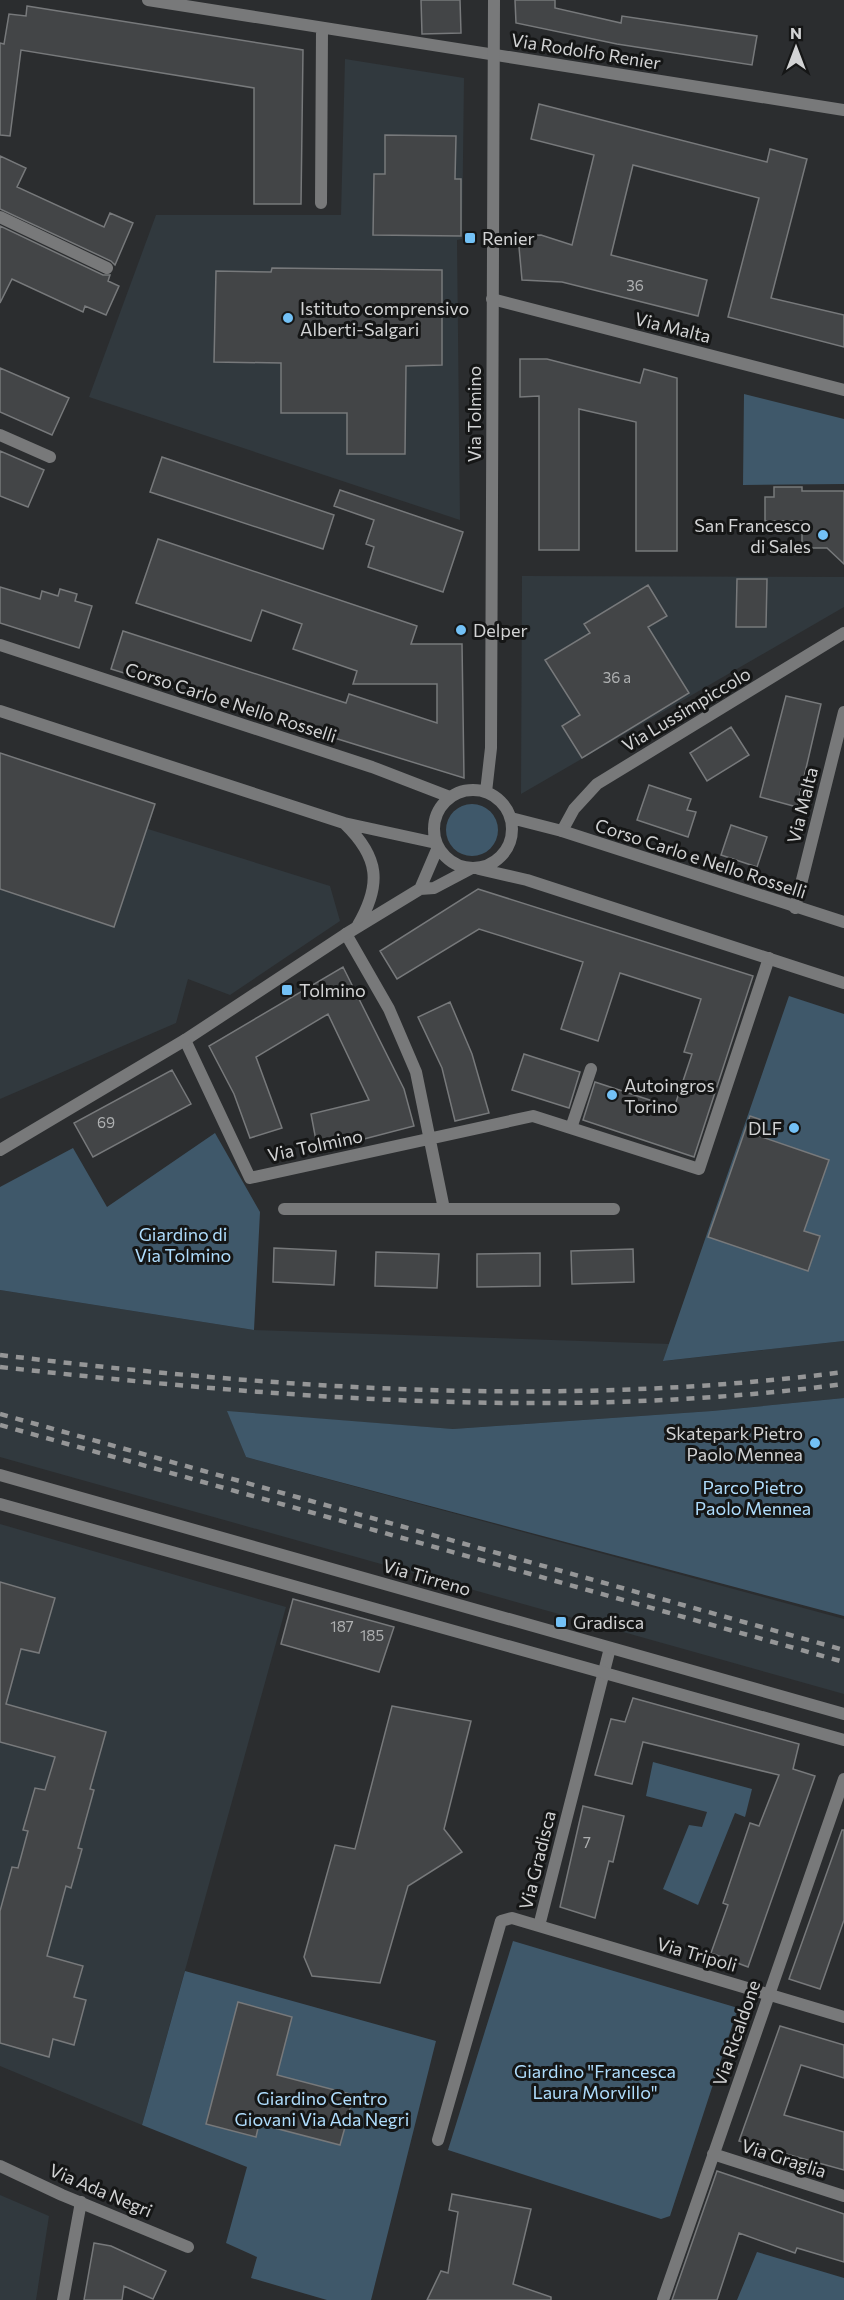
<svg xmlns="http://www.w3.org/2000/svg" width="844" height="2300" font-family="Commissioner,sans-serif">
<rect width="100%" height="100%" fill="#2b2d2f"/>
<path fill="#31393e" d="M345 59 464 78 462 239 457 240 460 520 89 397 156 215H341Z
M522 576 844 577V607L521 794Z
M0 753 155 804 148 829 330 886 340 921 230 995 188 979 176 1023 0 1099Z
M0 1290 254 1330 670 1344 664 1361 844 1341V1398L712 1411 453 1429 228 1412 246 1457 844 1619V1694L0 1457Z
M0 1524 286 1607 142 2125 0 2066Z
M0 2195 49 2216 36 2300H0Z"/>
<path fill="#3f586a" d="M744 394 844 419V484L743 485Z
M446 830a26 26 0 1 1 52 0a26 26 0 1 1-52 0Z
M789 996 844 1014V1341L663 1361Z
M215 1133 260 1212 254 1330 0 1290V1187L73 1148 107 1207Z
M844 1398V1616L246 1457 227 1411 453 1429 712 1411Z
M653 1762 752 1789 745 1817 735 1813 698 1905 663 1889 689 1825 702 1827 707 1812 646 1796Z
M513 1941 738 2008 670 2216 661 2219 448 2150Z
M185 1971 436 2041 371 2300H327L251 2278 257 2257 226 2243 247 2167 142 2125Z
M757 2252 844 2278V2300H737Z"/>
<path fill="#434547" stroke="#77797b" stroke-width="1.5" d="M421 0H460L461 33 422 34Z
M515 0H555V8L621 23 622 16 757 36 752 65 617 44 516 23Z
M27 6 303 50 301 204H254V88L21 50 10 136 0 135V43L4 44 9 14 26 16Z
M539 104 767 162 770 149 807 159 771 298 844 315V347L728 317 759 198 633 165 611 255 707 280 698 316 562 282 522 280 518 236 541 235 572 245 594 155 531 139Z
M385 135 456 136 455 179H461V236L373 235 374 174H385Z
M0 156 26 168 17 187 104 227 110 213 133 223 115 265 111 261 0 209Z
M0 226 103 275H110L108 281 119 286 106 315 85 306 83 312 12 279 0 303Z
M272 268 442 270V365L406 366 405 454H347V413H281V363L214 362 216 271 271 272Z
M520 359H547L640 383 644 369 677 378V551H636V422L579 409V550H539V396L520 397Z
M0 368 69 398 52 435 0 412Z
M0 451 44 470 28 507 0 496Z
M162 457 334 515 323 549 150 492Z
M774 487H802V491H844V564L827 548H802V521H765V497H774Z
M340 490 463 532 443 592 368 567 374 547 366 544 374 520 334 506Z
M158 539 417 626 411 644H462L464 778 111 669 123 631 346 703 349 694 437 723V684H353L357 671 293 649 302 624 262 610 251 641 136 603Z
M737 579H767L766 627H736Z
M648 585 667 616 648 627 689 693 582 758 562 726 580 715 545 660 590 633 584 624Z
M0 587 40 599 42 591 58 596 60 589 77 594 75 601 92 606 79 648 0 623Z
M786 696 821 704 797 807 760 797Z
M731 727 749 755 707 781 690 753Z
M0 753 155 804 114 927 0 889Z
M649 785 691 799 687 810 696 812 688 837 637 820Z
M731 825 767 837 757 867 721 855Z
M478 889 753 976 694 1157 583 1120 595 1082 674 1108 692 1054 684 1052 701 999 620 973 598 1041 561 1029 583 962 479 929 397 979 380 951Z
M343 967 404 1089 414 1126 318 1151 311 1114 369 1100 328 1014 256 1057 282 1128 250 1138 234 1094 209 1046Z
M450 1002 472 1054 489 1113 455 1121 442 1068 418 1017Z
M524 1054 580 1072 569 1108 512 1090Z
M172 1070 191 1104 93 1157 74 1123Z
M750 1116 765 1121 759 1136 829 1160 804 1231 820 1236 808 1271 708 1237Z
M274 1248 336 1251 334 1285 273 1282Z
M633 1249 634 1282 572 1284 571 1251Z
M376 1252 439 1254 437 1288 375 1286Z
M540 1253V1286L477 1287V1254Z
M0 1582 55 1598 39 1653 21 1649 6 1704 106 1732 90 1789 94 1790 78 1848 82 1849 71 1888 66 1886 47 1956 83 1966 74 1997 86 2000 74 2045 53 2039 49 2057 0 2043V1911L12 1867 18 1868 28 1831 23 1830 35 1788 45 1790 55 1757 0 1742Z
M293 1599 394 1627 379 1672 281 1644Z
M633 1698 799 1744 793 1769 815 1776 748 1967 711 1953 728 1905 723 1903 750 1823 759 1826 779 1775 643 1742 632 1784 595 1775 611 1719 625 1722Z
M392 1706 471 1721 444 1829 462 1852 408 1886 380 1983 312 1976 304 1957 335 1845 355 1849Z
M583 1806 624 1816 613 1862 609 1861 595 1918 560 1907Z
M842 1830H844V1920L820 1989 789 1979Z
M238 2002 292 2017 277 2075 354 2095 340 2145 259 2124 256 2137 206 2124Z
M780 2026 844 2045V2078L801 2065 784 2115 844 2132V2170L739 2141Z
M717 2171 844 2214V2262L797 2248 795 2253 739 2233 717 2300H672Z
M452 2194 531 2209 513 2284 551 2297V2300H427L441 2271 448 2273 458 2212 449 2210Z
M94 2243 111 2246 166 2271 153 2299 124 2286 122 2300H84Z"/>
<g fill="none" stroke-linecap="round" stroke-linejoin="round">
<path stroke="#78797a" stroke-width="12" d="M148 0 844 110
M321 203 322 29
M0 217 107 268
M492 299 844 390
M0 435 50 457
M562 831 574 809 597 784 844 633
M795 908 844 712
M346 934 389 1009 416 1072 444 1209
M185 1040 250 1178 533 1116 699 1169 769 958
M571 1128 591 1069
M284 1209H614
M539 1926 844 2017
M438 2140 501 1921 512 1918 539 1926 610 1648
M713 2154 844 2196
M0 2166 62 2195 188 2247
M63 2300 81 2202
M663 2300 844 1779"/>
<path stroke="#78797a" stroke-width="12" d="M0 645 372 767 450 797
M0 711 344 823 436 843
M434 829a39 39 0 1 1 78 0a39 39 0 1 1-78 0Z
M486 792 491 748 494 0
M511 818 562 831 844 922
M345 824C379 857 382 884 358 925
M479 869 527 880 844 983
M420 889 438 847
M0 1150 185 1040 346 934 420 889 434 888 470 869
M0 1475 844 1714
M0 1504 844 1740"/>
<path stroke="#959697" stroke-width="4.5" stroke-dasharray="8 8" stroke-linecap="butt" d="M0 1355C280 1389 563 1408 844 1372
M0 1367C280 1398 563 1421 844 1384
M0 1414 844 1650
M0 1425 844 1662"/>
</g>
<g fill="#73c1f6" stroke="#151616" stroke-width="2">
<rect x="464" y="232" width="12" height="12" rx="3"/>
<circle cx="288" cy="318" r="6"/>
<circle cx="823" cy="535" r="6"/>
<circle cx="461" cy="630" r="6"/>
<rect x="281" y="984" width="12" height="12" rx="3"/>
<circle cx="612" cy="1095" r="6"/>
<circle cx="794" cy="1128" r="6"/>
<circle cx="815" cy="1443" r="6"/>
<rect x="555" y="1616" width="12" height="12" rx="3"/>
</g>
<g text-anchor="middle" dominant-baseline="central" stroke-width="6" stroke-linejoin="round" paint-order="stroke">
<g font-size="15" fill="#aeb0b1">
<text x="635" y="285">36</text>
<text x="617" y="677">36 a</text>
<text x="106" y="1122">69</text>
<text x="342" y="1626">187</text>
<text x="372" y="1635">185</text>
<text x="587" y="1842">7</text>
</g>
<g font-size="18" fill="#d2d3d4" stroke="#151616">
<text transform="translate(586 51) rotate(9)">Via Rodolfo Renier</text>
<text transform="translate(673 327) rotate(14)">Via Malta</text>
<text transform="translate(474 414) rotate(-90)">Via Tolmino</text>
<text transform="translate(231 702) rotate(18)">Corso Carlo e Nello Rosselli</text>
<text transform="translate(686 709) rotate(-31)">Via Lussimpiccolo</text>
<text transform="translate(802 805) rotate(-76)">Via Malta</text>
<text transform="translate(701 858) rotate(18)">Corso Carlo e Nello Rosselli</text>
<text transform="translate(315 1145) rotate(-12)">Via Tolmino</text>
<text transform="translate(427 1577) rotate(16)">Via Tirreno</text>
<text transform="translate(537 1860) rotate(-76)">Via Gradisca</text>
<text transform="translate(697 1954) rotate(16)">Via Tripoli</text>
<text transform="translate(736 2033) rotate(-71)">Via Ricaldone</text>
<text transform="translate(784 2158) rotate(18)">Via Graglia</text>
<text transform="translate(101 2190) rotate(23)">Via Ada Negri</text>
</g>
<g font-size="18" fill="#d2d3d4" stroke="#151616" text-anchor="start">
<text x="482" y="238">Renier</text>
<text x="300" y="308">Istituto comprensivo<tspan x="300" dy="21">Alberti-Salgari</tspan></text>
<text x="811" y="525" text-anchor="end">San Francesco<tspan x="811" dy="21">di Sales</tspan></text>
<text x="473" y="630">Delper</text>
<text x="299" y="990">Tolmino</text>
<text x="624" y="1085">Autoingros<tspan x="624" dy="21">Torino</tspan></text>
<text x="782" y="1128" text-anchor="end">DLF</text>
<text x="803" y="1433" text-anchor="end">Skatepark Pietro<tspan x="803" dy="21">Paolo Mennea</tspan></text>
<text x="573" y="1622">Gradisca</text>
</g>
<g font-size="18" fill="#afddfd" stroke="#151616">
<text x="183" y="1234">Giardino di<tspan x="183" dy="21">Via Tolmino</tspan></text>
<text x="753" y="1487">Parco Pietro<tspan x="753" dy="21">Paolo Mennea</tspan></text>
<text x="595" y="2071">Giardino "Francesca<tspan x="595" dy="21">Laura Morvillo"</tspan></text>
<text x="322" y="2098">Giardino Centro<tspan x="322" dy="21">Giovani Via Ada Negri</tspan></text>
</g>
</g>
<g transform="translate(796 48)" stroke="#151616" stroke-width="4.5" paint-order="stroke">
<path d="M0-4.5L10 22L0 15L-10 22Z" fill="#d2d3d4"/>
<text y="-9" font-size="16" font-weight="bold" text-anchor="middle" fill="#d2d3d4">N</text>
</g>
</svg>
